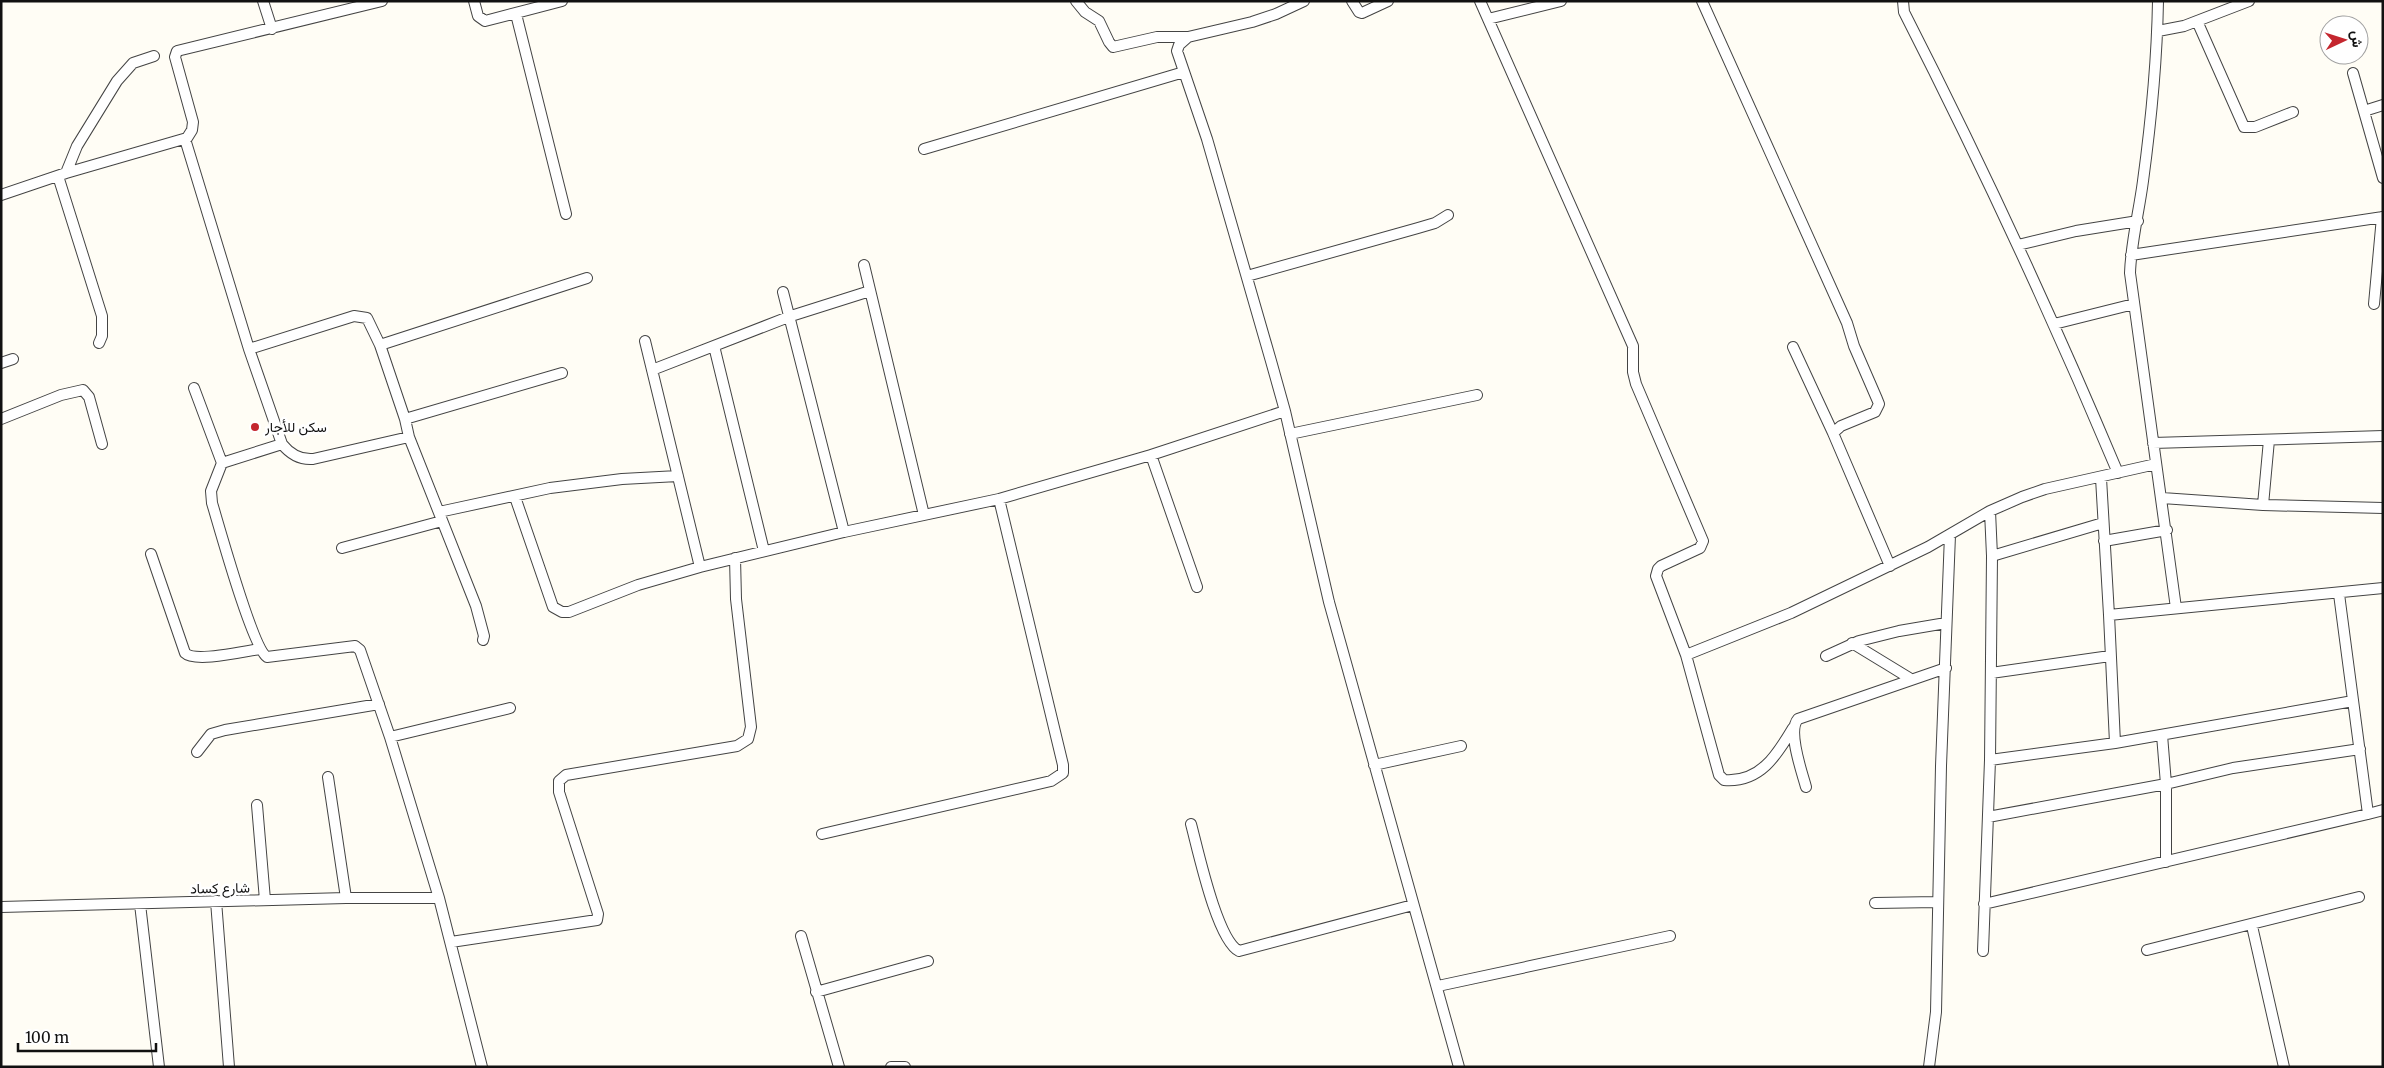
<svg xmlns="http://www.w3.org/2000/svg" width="2384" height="1068" font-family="Merriweather,Vazirmatn,serif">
<rect width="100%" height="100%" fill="#fffdf5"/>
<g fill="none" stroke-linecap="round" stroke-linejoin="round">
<g stroke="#444" stroke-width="12">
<path id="minor" d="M263 1 272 29
M474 1 478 16 485 21 562 1
M1076 1 1085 12 1099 21 1109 42 1113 47 1157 37H1188
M1304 1 1276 14 1252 22 1188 37 1179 45 1177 51 1207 139 1271 361 1285 411 1329 602 1459 1067
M1352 1 1359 12 1362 13 1388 1
M1480 1 1633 346V372L1636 384 1703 541 1700 548 1661 566 1658 569 1656 576 1686 655 1719 775 1724 780C1760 783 1777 755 1793 728
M1702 1 1847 323 1854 346 1877 399 1879 404 1875 412 1841 426 1833 433 1890 566
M1903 1 1904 12C1981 163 2052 316 2118 473
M2158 1C2157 61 2151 122 2143 181 2139 212 2131 242 2130 273L2176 608
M516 14 566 214
M1488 19 1561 1
M2197 21 2244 127H2255L2293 112
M2158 31 2184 26 2249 1
M2353 73 2383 178
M2364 111 2383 105
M185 139 249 349 282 444C290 454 300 460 313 459L409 437
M924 149 1184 72
M66 173 77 146 117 81 133 63 154 56
M58 176 102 316V336L99 343
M1 195 66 173 187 138 192 130 193 122 175 57 177 51 382 1
M2018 245 2076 231 2138 221
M2131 255 2383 217
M864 265 924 515
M1247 276 1418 228 1435 223 1448 215
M783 292 844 532
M2374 304 2382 217
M2054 324 2134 304
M645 341 700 567
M380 345 587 278
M714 346 764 551
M1793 347 1833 433
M249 349 354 316 367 318 380 345 405 419 409 437 476 606 484 636 483 640
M1 363 13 359
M652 370 791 316 870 291
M194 388 222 463
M1 419 61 395 83 390 89 397 102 444
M405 419 562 373
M1290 434 1477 395
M2153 443 2383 436
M282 444 222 463 211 491 212 503C219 526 253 649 267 657L355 646 360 650 390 737 439 898 482 1067
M1151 455 1197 587
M2101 478 2109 615
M515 497 553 607 562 612H569L638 585 700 567 844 532 999 499 1151 455 1285 411
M2162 498 2263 505 2383 508
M2263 505 2269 440
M1990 511 1992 556
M439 512 550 488 622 479 678 476
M2104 541 2167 530
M342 548 442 521
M151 554 185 653C195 663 245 651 260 649
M1852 643 1911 679
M1686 655 1791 613 1928 547 1990 511 2022 497 2045 489 2156 464
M1826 656 1859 641 1899 631 1946 623
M1991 673 2110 656
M2162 735 2166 784V862
M390 737 510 708
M2115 743 2109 615 2383 588
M197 752 211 734 225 730 379 704
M1990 760 2115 743 2353 701
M1374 765 1461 746
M328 777 346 898
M1806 787C1802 772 1787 731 1798 719L1946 668
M257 805 265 900
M2368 814 2383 810
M1988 817 2166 784 2233 768 2360 749
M1191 824C1198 850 1217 940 1239 951L1413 905
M822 834 1051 781 1063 773V765L999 499
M216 901 229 1067
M1875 903 1937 902
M140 904 159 1067
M1984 904 2368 814 2339 594
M1 907 346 898H439
M2252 926 2284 1067
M801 936 839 1067
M451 942 597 920 598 914 559 792V781L566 775 737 746 748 739 751 727 736 599 735 558
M2147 950 2359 897
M1983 951 1990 760 1992 556 2103 523
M1438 986 1670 936
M816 992 928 961
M891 1067H905
M1929 1067 1936 1012 1941 766 1950 535"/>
</g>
<use href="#minor" stroke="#fff" stroke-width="10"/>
</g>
<circle fill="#c4262e" stroke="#fff" stroke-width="2" cx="255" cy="427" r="5"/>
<g text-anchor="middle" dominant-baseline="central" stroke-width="5" stroke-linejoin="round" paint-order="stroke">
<g font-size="14" fill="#111" stroke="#fff" text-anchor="start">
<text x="265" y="427">سكن للأجار</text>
</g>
<g font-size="14" fill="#111" stroke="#fff">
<text transform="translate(220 888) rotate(-1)">شارع كساد</text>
</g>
</g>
<rect width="2384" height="1068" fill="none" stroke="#111111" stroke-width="5"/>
<g transform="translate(2344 40) rotate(86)"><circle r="24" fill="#ffffff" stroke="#a0a0a0"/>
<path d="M0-4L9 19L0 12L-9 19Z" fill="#c4262e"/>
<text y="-8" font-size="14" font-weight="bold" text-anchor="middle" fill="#111111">ش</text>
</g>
<path d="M18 1043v8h138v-8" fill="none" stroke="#111111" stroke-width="2.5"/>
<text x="25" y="1043" font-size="15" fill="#111111" stroke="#ffffff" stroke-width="4" paint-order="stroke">100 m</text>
</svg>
